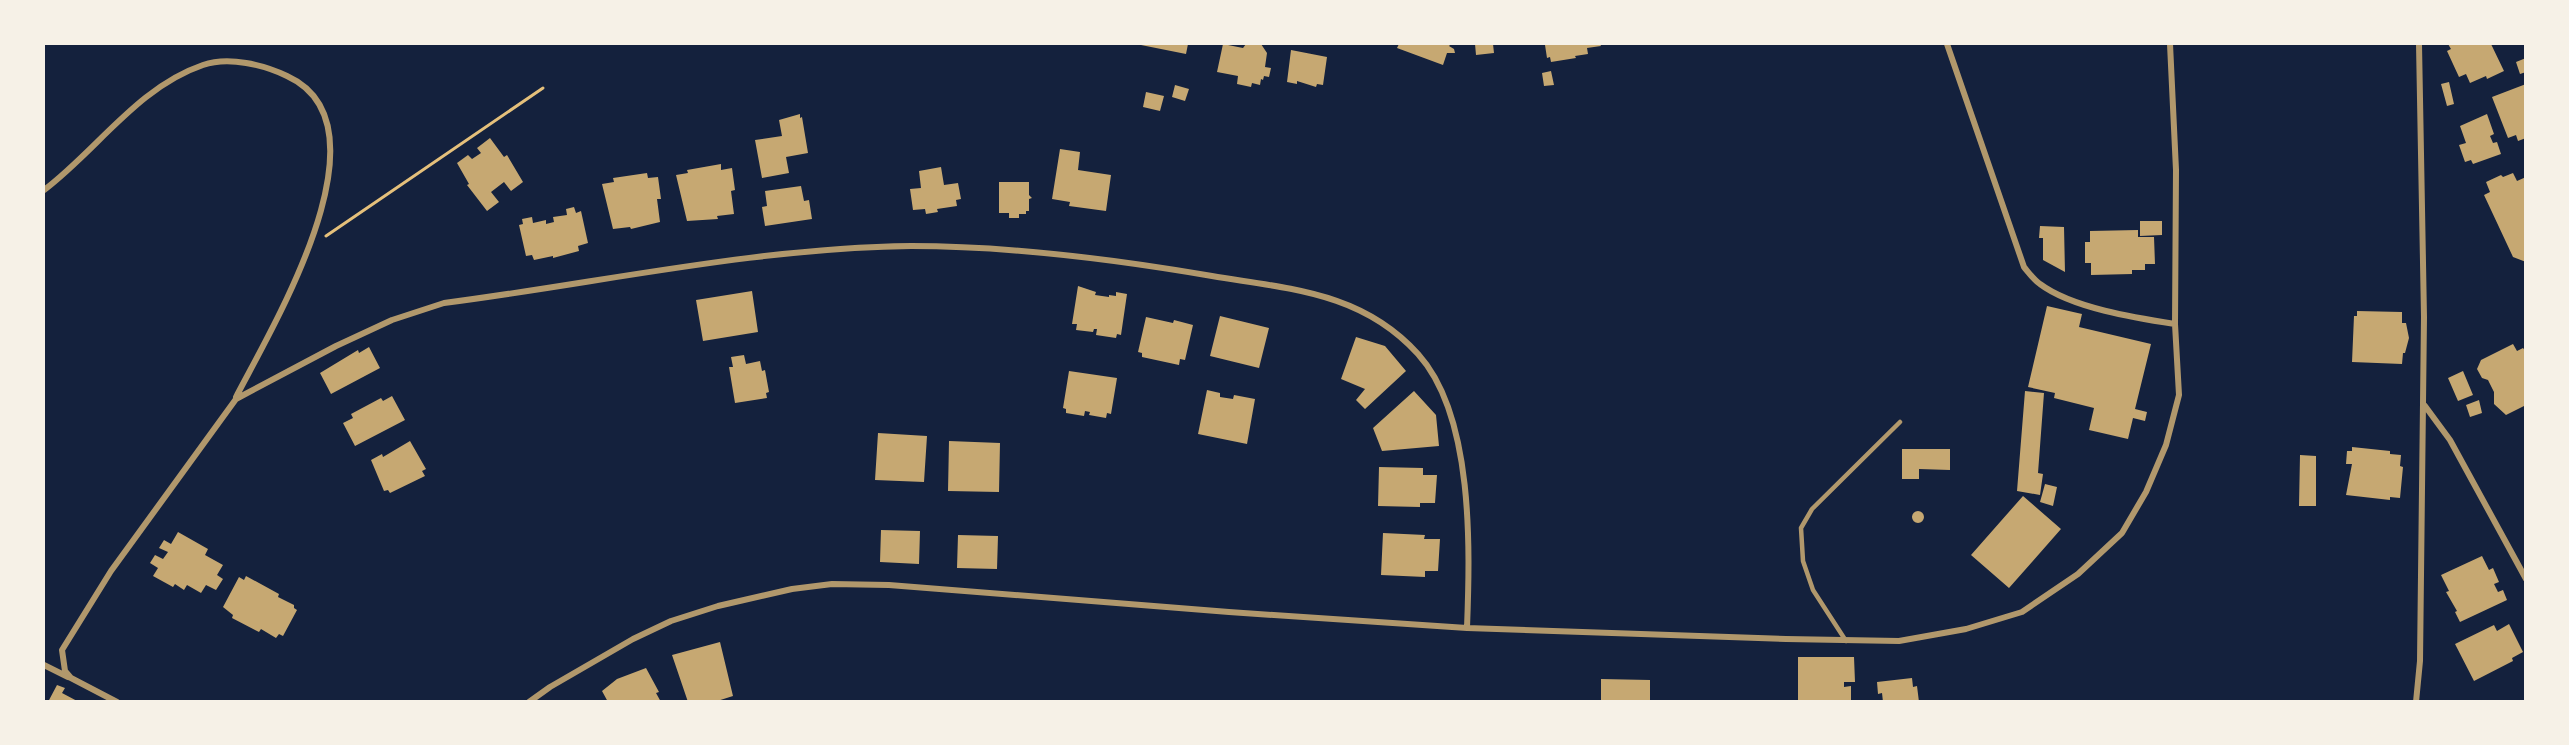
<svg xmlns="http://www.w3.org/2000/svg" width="2569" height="745" font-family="'Open Sans',sans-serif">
<rect width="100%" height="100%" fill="#14213d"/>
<path fill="#c6a872" d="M1223 44 1243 48 1246 44H1261L1267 53 1265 67 1271 68 1269 77 1264 76 1263 80 1261 79 1260 85 1252 83 1251 87 1237 84 1238 76 1217 72Z
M1399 44H1451L1449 46 1454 49 1455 53H1447L1443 65 1397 48Z
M1475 44H1493L1494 53 1476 55Z
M1549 44H1600L1601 46 1587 48 1588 54 1575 56 1576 58 1551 62 1550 57 1547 58 1545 45Z
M2448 44H2491L2504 71 2487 79 2486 76 2470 83 2466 74 2459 77 2447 51 2451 49Z
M1141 45V44H1188L1186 54Z
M1291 50 1327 57 1323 85 1317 84 1316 87 1297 81V84L1287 82Z
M2526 58V72L2520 74 2516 62Z
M1551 71 1554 85 1544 86 1542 73Z
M2449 82 2454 104 2447 106 2441 84Z
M2526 84V138L2518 141 2516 135 2508 138 2492 97Z
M1175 85 1189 89 1185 101 1172 97Z
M1146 92 1164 96 1160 111 1143 107Z
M800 114V118L802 117 808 153 786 157 789 173 762 178 755 140 782 136 779 120Z
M2487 114 2494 134 2490 136 2493 143 2497 142 2501 154 2473 164 2471 160 2465 162 2459 145 2466 143 2460 126Z
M490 138 504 157 507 155 523 182 511 191 504 182 491 192 499 202 487 211 467 185 469 184 457 163 468 155 472 159 481 153 477 148Z
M1060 149 1080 152 1078 170 1111 175 1106 211 1069 206 1070 202 1052 199Z
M721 164V170L732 168 735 190 731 191 734 214 717 216 718 219 687 221 676 175 688 173 687 170Z
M941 167 944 185 958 183 961 199 956 200 957 206 937 209 938 212 926 214 925 209 913 210 910 189 921 188 919 171Z
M647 173 648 178 658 177 661 199H657L660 222 631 229 630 227 613 229 602 184 614 182 613 178Z
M2513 173 2517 181 2526 177V262L2513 257 2484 195 2490 192 2486 182 2501 175 2503 177Z
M999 182H1029V195L1032 198 1029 199V211H1026V214H1019V218H1009V213H999Z
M801 186 804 201 809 200 812 219 765 226 762 207 767 206 765 191Z
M574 207 576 213 581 211 588 243 578 246 579 251 553 258V256L534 260 532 255 526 256 519 225 523 224 522 219 532 217 533 223 546 220V224L554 222 553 217 567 215 566 209Z
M2140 221H2162V235L2140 236Z
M2040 226 2064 227 2065 272 2043 260V238H2039Z
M2138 230V237H2154L2155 264H2145V270H2132V274L2091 275V263H2085V242H2090V231Z
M1078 286 1096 292 1095 295 1109 297V295L1116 296V292L1127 294 1121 335 1117 334 1116 338 1096 335 1097 329H1094L1093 332 1076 330 1077 324H1072Z
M752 291 758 332 703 341 696 300Z
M2047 306 2082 314 2079 327 2151 344 2135 409 2147 412 2145 421 2133 418 2128 439 2089 430 2094 408 2054 398 2055 393 2028 387Z
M2357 311 2402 312V323H2406L2409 338 2405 353H2403L2402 364 2352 362 2354 316H2357Z
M1220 316 1269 328 1259 368 1210 356Z
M1146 317 1173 323 1174 320 1193 325 1185 360 1180 359 1179 365 1142 357V353L1138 352Z
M1356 337 1385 346 1406 371 1365 409 1356 400 1365 389 1341 379Z
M2513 344 2517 351 2523 348 2526 352V405L2506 415 2494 404V392L2488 380 2482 378 2477 369 2481 360Z
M369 347 380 368 331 394 320 373 358 350 359 353Z
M744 355 746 364 760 361 762 371 765 370 769 392 766 393 767 398 735 403 729 367H733L731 357Z
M1069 371 1117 378 1111 414 1107 413 1106 418 1089 415 1090 412 1085 411 1084 416 1066 413V409L1063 408Z
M2463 371 2473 395 2458 401 2448 378Z
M1207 390 1220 393V397L1233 399 1234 395 1255 399 1247 444 1198 434Z
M1414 391 1436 415 1439 446 1382 451 1373 428Z
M2025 391 2044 393 2038 473 2043 474 2040 495 2017 491Z
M392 396 405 420 355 446 343 423 353 418 351 414 381 398 383 401Z
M2479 400 2482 413 2470 417 2466 405Z
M878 433 927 436 924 482 875 480Z
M410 441 426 469 422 471 425 476 390 493 388 490 384 491 371 460 382 454 383 457Z
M949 441 1000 443 999 492 948 491Z
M2352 447 2390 451V454L2401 455 2400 466 2403 467 2400 498 2390 497V500L2346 495 2352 464H2346L2347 451H2352Z
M1902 449H1950V470L1919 469V479H1902Z
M2300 455 2316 456V506H2299Z
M1379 467 1423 468V475H1437L1435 503H1420V507L1378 506Z
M2045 484 2057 487 2053 506 2040 502Z
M2023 496 2061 529 2009 588 1971 555Z
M1912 517a6 6 0 1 1 12 0a6 6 0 1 1-12 0Z
M881 530 920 531 919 564 880 562Z
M178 532 208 549 205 555 223 565 217 575 223 579 216 590 206 585 201 593 187 585 184 590 175 584 173 587 153 576 158 568 150 563 155 555 163 559 168 552 159 548 164 540 171 544Z
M1383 533 1425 535 1424 539H1440L1438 571H1425V577L1381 575Z
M958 535 998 536 997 569 957 568Z
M2482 556 2489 570 2493 568 2499 582 2494 584 2498 592 2503 590 2507 600 2460 622 2455 612 2457 611 2446 592 2449 591 2441 575Z
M246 576 279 594 278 597 294 605V608L297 610 283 636 279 634 276 638 261 629 259 632 232 618 233 615 223 607 239 577 244 580Z
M2509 624 2523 652 2512 658 2513 661 2474 681 2455 644 2494 625 2497 631Z
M720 642 733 696 714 702H688L672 655Z
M1798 657H1854L1855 682H1844V687L1851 686V702H1798Z
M646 668 659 692 656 693 661 702H608L602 691 617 679Z
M1912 678 1913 687 1917 686 1919 702H1883L1882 693 1878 694 1877 682Z
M1601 679 1650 680V702H1601Z
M57 685 65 688 62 693 79 702H48Z"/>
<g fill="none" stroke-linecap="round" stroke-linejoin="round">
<path stroke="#e5c07b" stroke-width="3" d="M326 236 543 88"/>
<path stroke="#b1986c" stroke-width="4.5" d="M1846 641 1813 590 1803 561 1801 528 1812 509 1900 422"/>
<path stroke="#b1986c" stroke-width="6" d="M1947 44 2024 267C2029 273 2034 280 2040 284 2072 308 2136 318 2175 324
M44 190C97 150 138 87 203 65 229 56 264 65 287 76 395 125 271 329 236 397
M2425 406 2450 440 2526 579
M44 665 68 677
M117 702 71 678 65 671 62 650 111 571 236 399 336 346 392 320 444 303C599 283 754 248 911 246 1012 246 1113 259 1212 276 1290 289 1362 292 1418 354 1474 416 1470 549 1467 628
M529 702 550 687 633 639 671 621 718 606 792 589 832 584 889 585 1229 612 1467 628 1786 639 1899 641 1966 629 2022 612 2078 574 2122 533 2146 492 2166 445 2179 395 2175 324 2176 170 2170 44
M2416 702 2420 661 2424 317 2419 44"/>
</g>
<rect width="2569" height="745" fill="none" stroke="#f6f1e7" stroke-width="90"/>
</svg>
